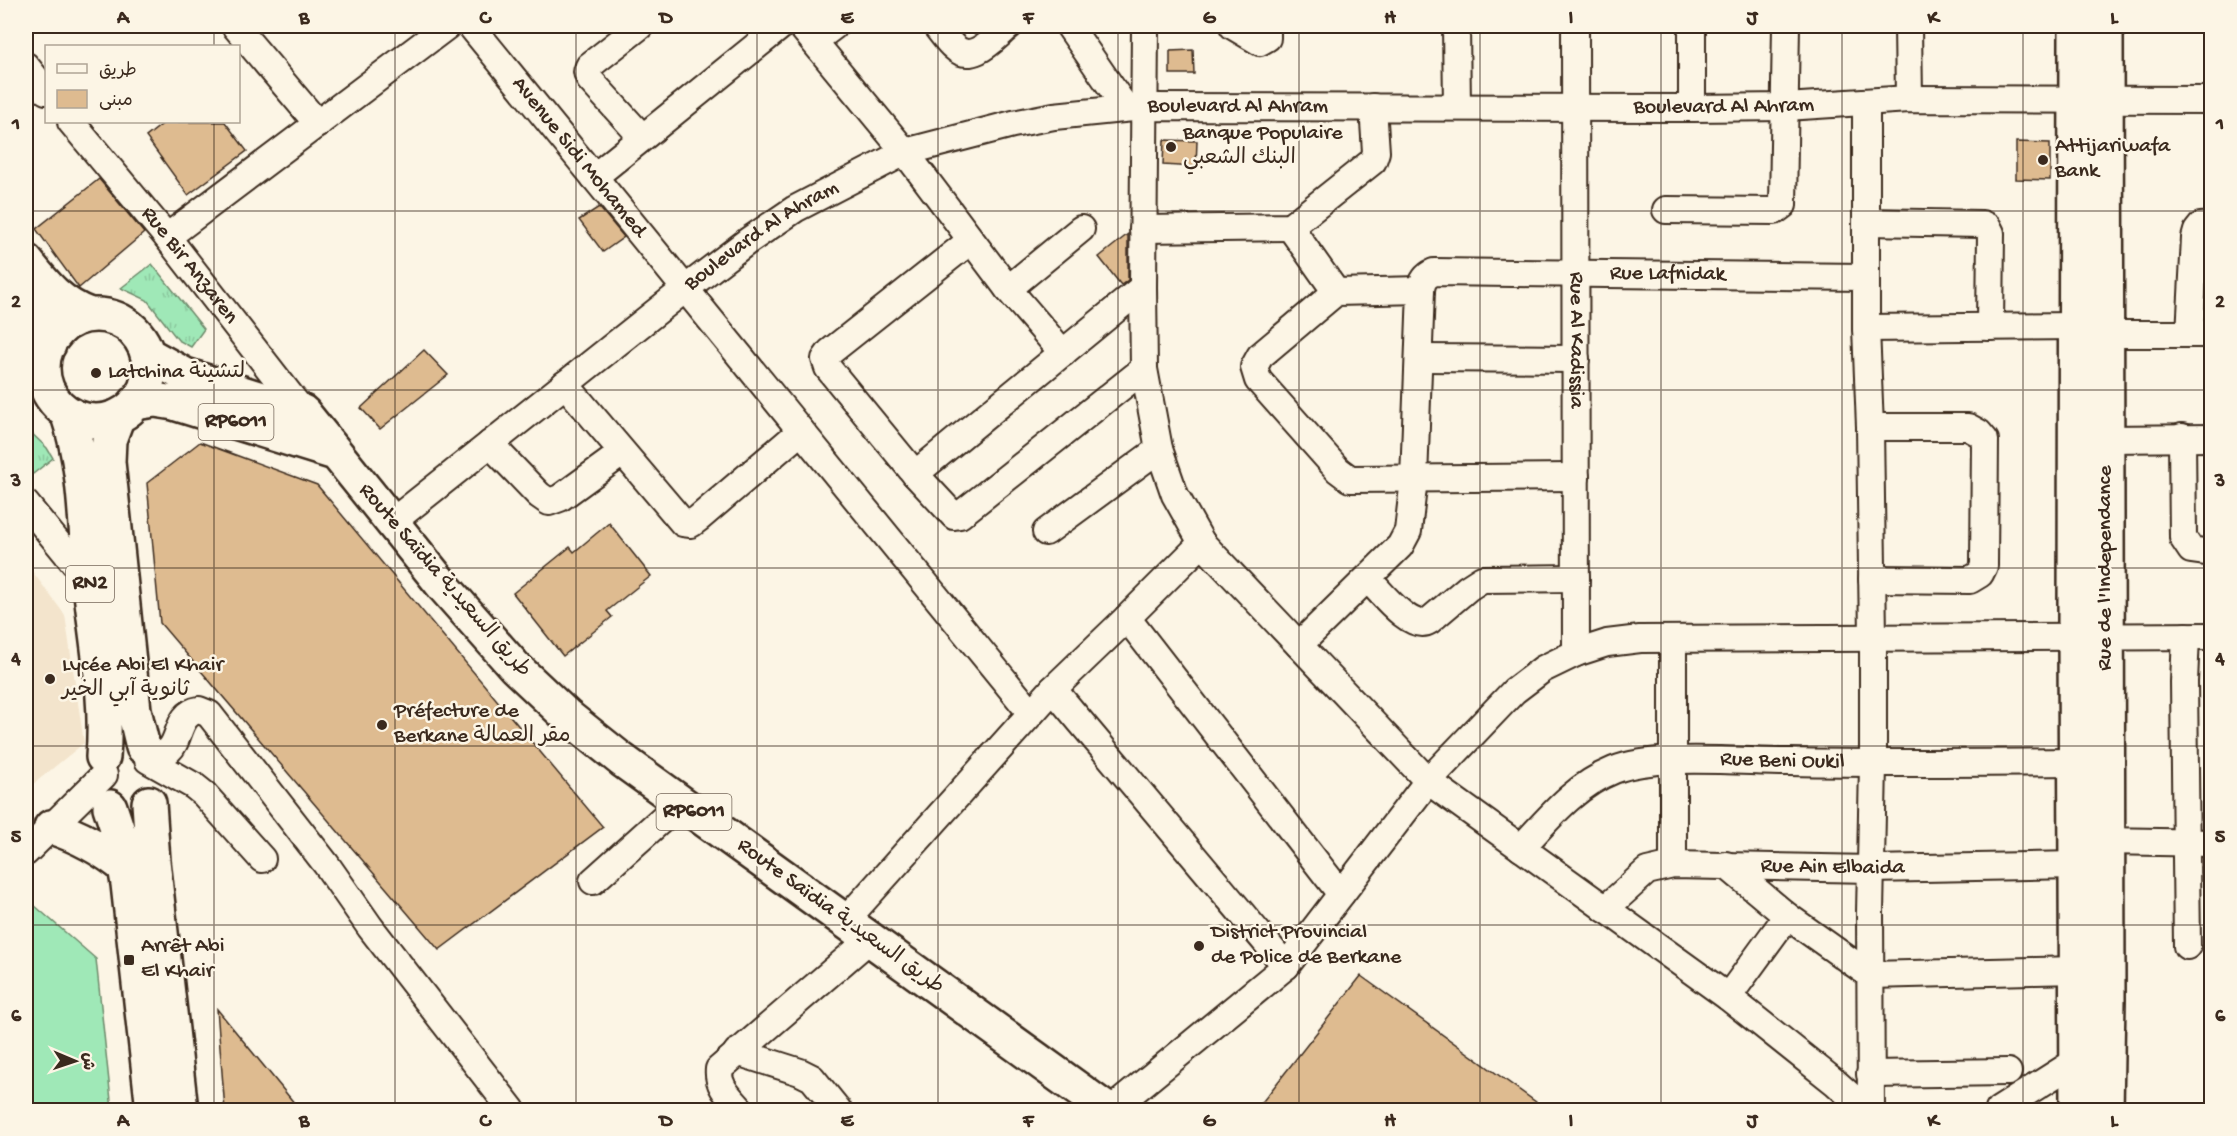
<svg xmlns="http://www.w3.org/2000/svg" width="2237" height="1136" font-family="'Gochi Hand','Playpen Sans Arabic',sans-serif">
<defs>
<pattern id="grass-tufts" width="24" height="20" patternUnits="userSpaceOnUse" patternTransform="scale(1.5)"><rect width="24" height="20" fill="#9fe8b7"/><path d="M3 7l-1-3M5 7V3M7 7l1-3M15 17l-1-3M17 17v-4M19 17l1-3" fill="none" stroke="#8ac79d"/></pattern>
</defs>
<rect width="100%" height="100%" fill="#fcf5e5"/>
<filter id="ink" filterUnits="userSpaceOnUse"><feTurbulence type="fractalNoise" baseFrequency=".0167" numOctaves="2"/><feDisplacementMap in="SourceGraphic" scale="12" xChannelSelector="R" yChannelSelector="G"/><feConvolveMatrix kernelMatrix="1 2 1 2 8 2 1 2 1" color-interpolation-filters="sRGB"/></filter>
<g filter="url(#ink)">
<path fill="#f3e4cc" d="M26 563 65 615 84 743 26 790Z"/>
<path fill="url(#grass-tufts)" stroke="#6d896a" stroke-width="1.5" d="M152 264 204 329 191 347 178 340 147 300 121 288Z
M26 428 47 448 53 458 33 474 26 465Z"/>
<path fill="#9fe8b7" stroke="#6d896a" stroke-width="1.5" d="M27 899 96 959 112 1110H26V900Z"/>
<path fill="#debb90" stroke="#3b2a1e" stroke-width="1.5" d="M1193 50 1194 74H1170V51Z
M165 122H225L247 151 188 195 146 137Z
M1164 140 1197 141 1196 167 1163 165Z
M2016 142 2050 143V180L2016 179Z
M99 179 144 233 79 288 36 229Z
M599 207 624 237 603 252 579 220Z
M1128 234V280L1121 285 1099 257Z
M424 350 448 375 380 429 361 408Z
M200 442 317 485 603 827 439 950 160 623 147 483Z
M609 523 651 576 607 611 612 617 563 656 513 593 570 547 574 552Z
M1361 976 1547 1110H1256Z
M217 1009 300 1110H225Z"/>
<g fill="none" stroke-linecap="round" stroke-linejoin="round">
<g stroke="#3b2a1e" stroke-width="30">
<g id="minor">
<path d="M235 26 318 124"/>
<path id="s1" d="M471 26 1031 713"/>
<path d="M640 26 589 66 587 72 590 80 642 137"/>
<path d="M801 26 905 152 1008 289 1063 353"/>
<path d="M936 26C942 33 947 41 954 47 973 65 995 37 1009 26"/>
<path d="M1069 26 1125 107"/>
<path d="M1145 26 1143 287 1144 369 1159 449 1175 495 1202 543 1428 781 1728 997 1836 1083 1866 1110"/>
<path d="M1233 26 1260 42 1267 38V26"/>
<path d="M1456 26 1457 107"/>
<path id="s2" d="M1575 26 1576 653"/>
<path d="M1692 26V108"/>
<path d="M1908 26 1909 99"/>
<path d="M814 41 834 26"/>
<path d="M26 66 46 91"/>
<path d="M1866 102V328L1870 427 1873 637V764L1870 913 1871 1110"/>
<path id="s3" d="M71 122 167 237 303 412"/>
<path d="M594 177 781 26"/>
<path d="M1666 210 1775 211 1783 205 1786 26"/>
<path d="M1866 222 1982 224 1988 227 1991 233 1990 327"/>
<path d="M1290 227 1336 292"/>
<path d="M1143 229 1290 227 1373 161 1376 152 1373 107"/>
<path d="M167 237 447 26"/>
<path d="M970 241 830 352 825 359 828 368 915 474 954 516 960 515 1144 369"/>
<path d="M1008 289 1081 229"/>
<path d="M1421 290 1336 292 1260 356 1254 367 1258 380 1338 470 1350 479 1576 477"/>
<path d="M1866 328 2075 326"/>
<path d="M2106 334H2212"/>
<path d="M2190 334 2195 238 2197 231 2201 226 2212 225"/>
<path d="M1419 358 1576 359"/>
<path d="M565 384 683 523 691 524 699 518 801 431"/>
<path d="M1870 427H1968L1979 433 1985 440 1984 566 1980 574 1970 580 1872 579"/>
<path d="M2182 437 2183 538 2191 550 2212 553"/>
<path d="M2106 439 2212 438"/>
<path d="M490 444 539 495 549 502 560 498 622 453"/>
<path d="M915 474 1143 287"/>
<path d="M26 504 90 582"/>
<path id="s4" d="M392 522 685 289 748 241 795 209 905 152 1013 124 1054 116 1143 107 1692 108 1786 107 1909 99 2212 100"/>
<path d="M1046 532 1159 449"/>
<path d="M1368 579C1380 591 1411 632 1429 621L1468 588 1482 579 1576 578"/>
<path d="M1127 618 1341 894"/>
<path d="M2186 636 2184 682 2187 946"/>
<path id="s5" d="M1299 645 1400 546 1408 531 1414 479 1421 290C1422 281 1425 276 1434 272L1866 277"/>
<path d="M1053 689 1286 966"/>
<path d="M146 753C187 764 169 714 199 710L209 714 326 864 370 927 512 1110"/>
<path d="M148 760 194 786 204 794 262 859"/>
<path d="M2106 841 2212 843"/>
<path id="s6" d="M1521 848C1549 818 1574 786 1614 770 1656 753 1742 762 1790 762 1885 764 1980 763 2075 762"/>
<path d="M26 852 104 775"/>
<path d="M1673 865V639"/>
<path d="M1726 865 1787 916 1870 975 2077 970"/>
<path d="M593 881 681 802"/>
<path id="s7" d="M1605 909 1647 871 1673 865 1871 869 2076 865"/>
<path d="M845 921 1053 689 1127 618 1202 543"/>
<path d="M1728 997 1787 916"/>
<path d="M737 1052 800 1072 812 1078 838 1110"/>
<path d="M1870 1074 2008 1072"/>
<path d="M741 1110C731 1098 717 1087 719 1069L870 939"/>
<path d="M1111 1110 1286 966 1428 781 1514 691 1543 669 1576 653 1607 643 1640 639 2212 636"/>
<path d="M1999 1110 2067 1067 2077 1064"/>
</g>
</g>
<g stroke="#3b2a1e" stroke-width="38">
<path id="major" d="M2076 26 2075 636 2077 1110
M2106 1110 2108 1000 2106 26"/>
</g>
<g stroke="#3b2a1e" stroke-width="38">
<path id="highway" d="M26 261C45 285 61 305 90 315
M26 301 40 321 49 345
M43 368a53 53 0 1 1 106 0a53 53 0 1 1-106 0Z
M147 354 185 375 303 412 444 587 515 667 567 716 622 760 1107 1110
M135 403 155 400 174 403 335 453
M67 412C86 467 85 526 90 584 96 641 108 700 103 757
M118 416 109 440 108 462 134 710 143 747
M149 803 153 861 181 1110
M110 807 120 837 128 884 153 1110
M51 827C79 836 103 849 126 868"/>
</g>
<use href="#minor" stroke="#fcf5e5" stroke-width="26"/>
<use href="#major" stroke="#fcf5e5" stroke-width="33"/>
<use href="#highway" stroke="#fcf5e5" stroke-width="33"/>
</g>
</g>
<path fill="none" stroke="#3b2a1e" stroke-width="1.5" stroke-opacity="0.55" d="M214 26V46M395 26V1110M576 26V1110M757 26V1110M938 26V1110M1118 26V1110M1299 26V1110M1480 26V1110M1661 26V1110M1842 26V1110M2023 26V1110M214 122V1110M26 211H2212M26 390H2212M26 568H2212M26 746H2212M26 925H2212"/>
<g fill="#3b2a1e" stroke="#fcf5e5" stroke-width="2">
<circle cx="1171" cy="147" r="6"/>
<circle cx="2043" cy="160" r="6"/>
<circle cx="96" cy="373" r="6"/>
<circle cx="50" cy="679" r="6"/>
<circle cx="382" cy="725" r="6"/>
<circle cx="1199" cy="946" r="6"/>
<rect x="123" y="954" width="12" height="12" rx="3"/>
</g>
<g text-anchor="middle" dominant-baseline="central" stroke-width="5" stroke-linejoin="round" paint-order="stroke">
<g fill="#fcf5e5" stroke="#75675a" stroke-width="1.5">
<rect x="198.5" y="404" width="75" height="36" rx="4.5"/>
<rect x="66" y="566" width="48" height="36" rx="4.5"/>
<rect x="656.5" y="794" width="75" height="36" rx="4.5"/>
</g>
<g font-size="21" font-weight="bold" fill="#3b2a1e">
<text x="236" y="422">RP6011</text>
<text x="90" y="584">RN2</text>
<text x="694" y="812">RP6011</text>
</g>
<g font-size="22" fill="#3b2a1e" stroke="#fcf5e5">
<text stroke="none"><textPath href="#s4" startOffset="1458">Boulevard Al Ahram</textPath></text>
<text stroke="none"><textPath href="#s4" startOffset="972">Boulevard Al Ahram</textPath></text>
<text stroke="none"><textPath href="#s1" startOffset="170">Avenue Sidi Mohamed</textPath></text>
<text stroke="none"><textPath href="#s4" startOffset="468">Boulevard Al Ahram</textPath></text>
<text stroke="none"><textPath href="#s3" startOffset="186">Rue Bir Anzaren</textPath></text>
<text stroke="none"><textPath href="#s5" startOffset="657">Rue Lafnidak</textPath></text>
<text stroke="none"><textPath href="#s2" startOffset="314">Rue Al Kadissia</textPath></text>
<text transform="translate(2106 568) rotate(-90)">Rue de l'Independance</text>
<text transform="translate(444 581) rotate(49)">Route Saïdia طريق السعيدية</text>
<text stroke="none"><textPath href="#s6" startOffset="292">Rue Beni Oukil</textPath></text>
<text stroke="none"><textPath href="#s7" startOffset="243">Rue Ain Elbaida</textPath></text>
<text transform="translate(840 917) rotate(36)">Route Saïdia طريق السعيدية</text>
</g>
<g font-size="22" fill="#3b2a1e" stroke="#fcf5e5" text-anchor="start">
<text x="1183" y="134">Banque Populaire<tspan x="1183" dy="25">البنك الشعبي</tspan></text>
<text x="2055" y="147">Attijariwafa<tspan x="2055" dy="25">Bank</tspan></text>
<text x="108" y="373">Latchina لتشينة</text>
<text x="62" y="666">Lycée Abi El Khair<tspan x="62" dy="25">ثانوية آبي الخير</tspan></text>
<text x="394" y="712">Préfecture de<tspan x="394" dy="25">Berkane مقر العمالة</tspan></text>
<text x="1211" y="933">District Provincial<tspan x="1211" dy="25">de Police de Berkane</tspan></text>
<text x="141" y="947">Arrêt Abi<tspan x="141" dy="25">El Khair</tspan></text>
</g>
</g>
<rect width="2237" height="1136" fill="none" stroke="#fcf5e5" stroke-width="66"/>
<rect x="45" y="45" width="195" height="78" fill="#fcf5e5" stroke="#afa495" stroke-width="1.5"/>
<rect x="57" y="64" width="30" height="9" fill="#fcf5e5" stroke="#afa495" stroke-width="1.5"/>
<text x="99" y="75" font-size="18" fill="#3b2a1e">طريق</text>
<rect x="57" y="90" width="30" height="18" fill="#debb90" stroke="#afa495" stroke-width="1.5"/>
<text x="99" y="105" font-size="18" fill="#3b2a1e">مبنى</text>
<g transform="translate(75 1061) rotate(92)" stroke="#fcf5e5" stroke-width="4.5" paint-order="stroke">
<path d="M0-4.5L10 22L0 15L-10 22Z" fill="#3b2a1e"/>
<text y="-9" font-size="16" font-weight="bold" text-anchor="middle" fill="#3b2a1e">ش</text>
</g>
<rect x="33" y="33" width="2171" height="1070" fill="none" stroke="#3b2a1e" stroke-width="2"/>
<g font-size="20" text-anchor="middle" font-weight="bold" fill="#3b2a1e">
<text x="123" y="23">A</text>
<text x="304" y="23">B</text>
<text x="485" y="23">C</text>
<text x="666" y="23">D</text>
<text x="847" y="23">E</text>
<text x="1028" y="23">F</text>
<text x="1209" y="23">G</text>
<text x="1390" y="23">H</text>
<text x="1571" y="23">I</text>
<text x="1752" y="23">J</text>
<text x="1933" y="23">K</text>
<text x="2114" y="23">L</text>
<text x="16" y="129">1</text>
<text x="2220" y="129">1</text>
<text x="16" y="307">2</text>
<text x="2220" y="307">2</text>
<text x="16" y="486">3</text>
<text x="2220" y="486">3</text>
<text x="16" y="664">4</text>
<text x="2220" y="664">4</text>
<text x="16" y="842">5</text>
<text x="2220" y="842">5</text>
<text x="16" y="1021">6</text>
<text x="2220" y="1021">6</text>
<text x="123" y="1126">A</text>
<text x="304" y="1126">B</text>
<text x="485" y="1126">C</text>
<text x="666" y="1126">D</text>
<text x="847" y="1126">E</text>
<text x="1028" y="1126">F</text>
<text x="1209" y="1126">G</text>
<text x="1390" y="1126">H</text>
<text x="1571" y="1126">I</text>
<text x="1752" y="1126">J</text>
<text x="1933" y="1126">K</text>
<text x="2114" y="1126">L</text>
</g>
</svg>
